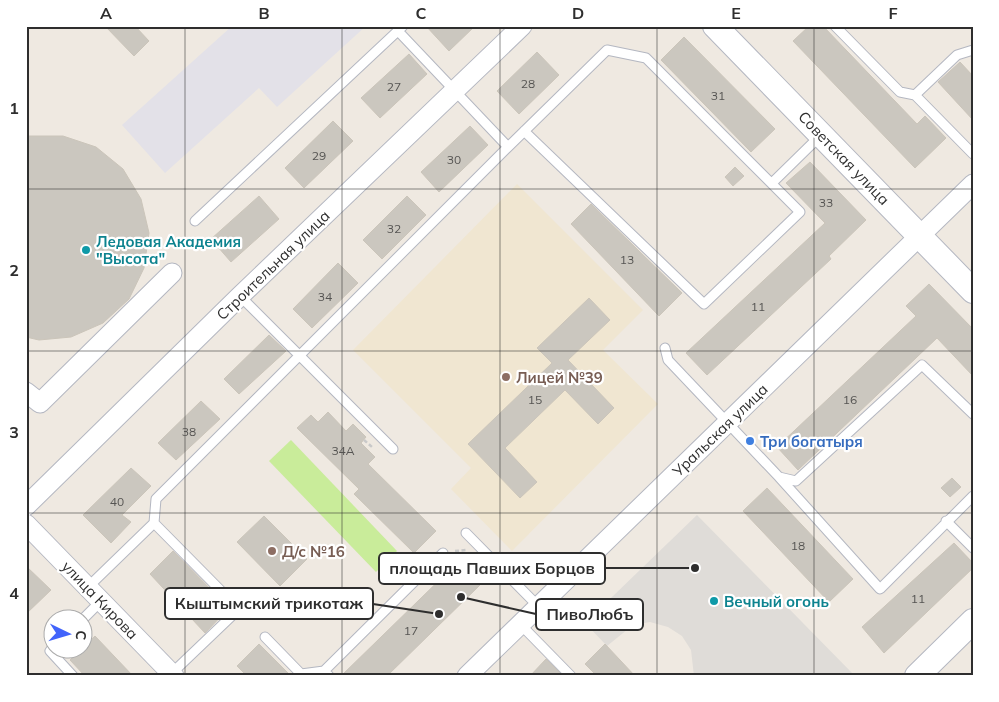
<svg xmlns="http://www.w3.org/2000/svg" width="999" height="702" font-family="Mulish,sans-serif">
<rect width="100%" height="100%" fill="#efe9e1"/>
<path fill="#e3e1e8" d="M232 26H280L282 28 284 26H366L277 107 259 88 165 173 122 125Z"/>
<path fill="#f0e6d1" d="M517 184 643 310 603 350 658 404 512 551 451 489 471 468 353 350Z"/>
<path fill="#c9ec9a" d="M291 440 397 551 376 572 269 461Z"/>
<path fill="#dfdcd8" d="M697 515 855 676H694L691 650 682 636 668 627 650 622 633 625 607 646 585 623Z"/>
<path fill="#cbc7bf" stroke="#cbc5ba" d="M105 26H135L149 41 134 56Z
M426 26H475L449 51Z
M809 26H823L917 124 925 116 946 138 915 168 793 41Z
M684 37 775 129 751 152 661 60Z
M537 52 559 75 519 114 497 91Z
M409 54 427 74 380 118 361 98Z
M960 62 973 76V120L938 82Z
M333 121 353 141 304 188 285 168Z
M470 126 488 145 439 192 421 172Z
M26 136H63L96 147 123 169 141 199 149 233 144 268 129 299 103 323 71 337 39 340 26 337Z
M810 162 866 220 829 256 831 259 707 375 686 353 825 223 786 183Z
M735 167 744 176 733 186 725 177Z
M259 196 279 219 231 262 211 239Z
M407 196 426 215 382 259 363 240Z
M591 204 682 293 659 316 571 224Z
M338 263 358 283 312 328 293 309Z
M929 284 973 329V376L937 338 798 470 777 447 916 316 906 306Z
M589 298 610 320 568 360 614 408 598 424 565 390 505 448 537 482 520 498 468 444 552 363 537 348Z
M269 335 286 351 239 394 224 379Z
M201 401 220 419 176 460 158 443Z
M328 412 346 431 353 424 366 437 361 443 375 457 368 464 436 531 414 553 354 494 359 489 297 428 311 415 318 422Z
M131 468 151 486 122 515 131 522 111 543 83 515Z
M952 478 961 487 950 497 941 488Z
M767 488 853 579 829 602 743 511Z
M264 516 307 559 280 586 237 542Z
M954 543 973 563V568L884 653 862 627Z
M173 551 229 608 205 633 150 574Z
M458 562 480 585 387 676H341Z
M26 566 51 590 26 614Z
M95 636 133 676H85L70 660Z
M259 644 291 676H247L237 666Z
M605 644 635 676H597L585 664Z
M546 659 562 675V676H530Z"/>
<g fill="none" stroke-linecap="round" stroke-linejoin="round">
<g stroke="#b4b7c1" stroke-width="11">
<path id="service" d="M835 26 900 92 915 95 957 55 973 50
M398 31 508 147
M915 95 973 154
M772 183 820 136
M195 221 403 26
M240 296 393 449
M665 348 668 360 779 477 880 589 973 496
M779 477 796 481 922 365 973 414
M946 521 973 548
M466 533 538 606
M88 587 154 523
M82 620 101 601
M520 624 571 676
M265 637 303 676
M52 648 50 651 73 676
M172 673 239 609 154 523 156 499 508 147 607 50 646 58 800 212 704 304 524 131
M301 674 324 671
M329 676 324 671 443 553"/>
</g>
<g stroke="#b4b7c1" stroke-width="21">
<path id="minor" d="M26 392 40 403 172 273
M26 506 240 296 522 26
M26 524 174 676
M467 676 973 184"/>
</g>
<g stroke="#b4b7c1" stroke-width="26">
<path id="tertiary" d="M715 26 973 291
M917 676 973 621"/>
</g>
<path stroke="#c9c9c9" stroke-width="2.5" stroke-dasharray="4 2.5" stroke-linecap="butt" d="M364 440 372 447
M455 551 466 550"/>
<use href="#service" stroke="#fff" stroke-width="9"/>
<use href="#minor" stroke="#fff" stroke-width="19"/>
<use href="#tertiary" stroke="#fff" stroke-width="24"/>
</g>
<path fill="none" stroke="#2e2e2e" stroke-width="1" stroke-opacity="0.55" d="M185 26V676M342 26V676M500 26V676M657 26V676M814 26V676M26 189H973M26 351H973M26 513H973"/>
<g fill="#0f9aa8" stroke="#fff" stroke-width="2">
<circle cx="86" cy="250" r="5"/>
<circle cx="714" cy="601" r="5"/>
</g>
<g fill="#8d6e63" stroke="#fff" stroke-width="2">
<circle cx="506" cy="377" r="5"/>
<circle cx="272" cy="551" r="5"/>
</g>
<circle fill="#3f7fe0" stroke="#fff" stroke-width="2" cx="750" cy="441" r="5"/>
<g text-anchor="middle" dominant-baseline="central" stroke-width="4.5" stroke-linejoin="round" paint-order="stroke">
<g font-size="12" fill="#555452">
<text x="528" y="83">28</text>
<text x="394" y="86">27</text>
<text x="718" y="95">31</text>
<text x="319" y="155">29</text>
<text x="454" y="159">30</text>
<text x="826" y="202">33</text>
<text x="394" y="228">32</text>
<text x="627" y="259">13</text>
<text x="325" y="296">34</text>
<text x="758" y="306">11</text>
<text x="535" y="399">15</text>
<text x="850" y="399">16</text>
<text x="189" y="431">38</text>
<text x="343" y="450">34А</text>
<text x="117" y="501">40</text>
<text x="798" y="545">18</text>
<text x="918" y="598">11</text>
<text x="411" y="630">17</text>
</g>
<g font-size="15" fill="#2e2e2e" stroke="#fff">
<text transform="translate(844 158) rotate(46)">Советская улица</text>
<text transform="translate(273 265) rotate(-44)">Строительная улица</text>
<text transform="translate(720 430) rotate(-44)">Уральская улица</text>
<text transform="translate(100 600) rotate(46)">улица Кирова</text>
</g>
<g font-size="15" font-weight="bold" fill="#0d838f" stroke="#fff" text-anchor="start">
<text x="96" y="241">Ледовая Академия<tspan x="96" dy="17">"Высота"</tspan></text>
<text x="724" y="601">Вечный огонь</text>
</g>
<g font-size="15" font-weight="bold" fill="#785e54" stroke="#fff" text-anchor="start">
<text x="516" y="377">Лицей №39</text>
<text x="282" y="551">Д/с №16</text>
</g>
<g font-size="15" font-weight="bold" fill="#366cbe" stroke="#fff" text-anchor="start">
<text x="760" y="441">Три богатыря</text>
</g>
</g>
<path fill="none" stroke="#2e2e2e" stroke-width="2" d="M695 568L605 568M439 614L373 604M461 597L536 614"/>
<g fill="#2e2e2e" stroke="#fff" stroke-width="2">
<circle cx="695" cy="568" r="5"/>
<circle cx="439" cy="614" r="5"/>
<circle cx="461" cy="597" r="5"/>
</g>
<g fill="#fff" stroke="#2e2e2e" stroke-width="2">
<rect x="379" y="553" width="226" height="31" rx="5"/>
<rect x="165" y="588" width="208" height="31" rx="5"/>
<rect x="536" y="599" width="107" height="31" rx="5"/>
</g>
<g font-size="16" text-anchor="middle" font-weight="bold" fill="#2e2e2e">
<text x="492" y="574">площадь Павших Борцов</text>
<text x="269" y="609">Кыштымский трикотаж</text>
<text x="590" y="620">ПивоЛюбъ</text>
</g>
<rect width="999" height="702" fill="none" stroke="#ffffff" stroke-width="55"/>
<g transform="translate(68 634) rotate(95)"><circle r="24" fill="#ffffff" stroke="#ababab"/>
<path d="M0-4L9 19L0 12L-9 19Z" fill="#4264fb"/>
<text y="-8" font-size="14" font-weight="bold" text-anchor="middle" fill="#2e2e2e">С</text>
</g>
<rect x="28" y="28" width="944" height="646" fill="none" stroke="#2e2e2e" stroke-width="2"/>
<g font-size="16" text-anchor="middle" font-weight="bold" fill="#2e2e2e">
<text x="106" y="19">A</text>
<text x="264" y="19">B</text>
<text x="421" y="19">C</text>
<text x="578" y="19">D</text>
<text x="736" y="19">E</text>
<text x="893" y="19">F</text>
<text x="14" y="114">1</text>
<text x="14" y="276">2</text>
<text x="14" y="438">3</text>
<text x="14" y="599">4</text>
</g>
</svg>
